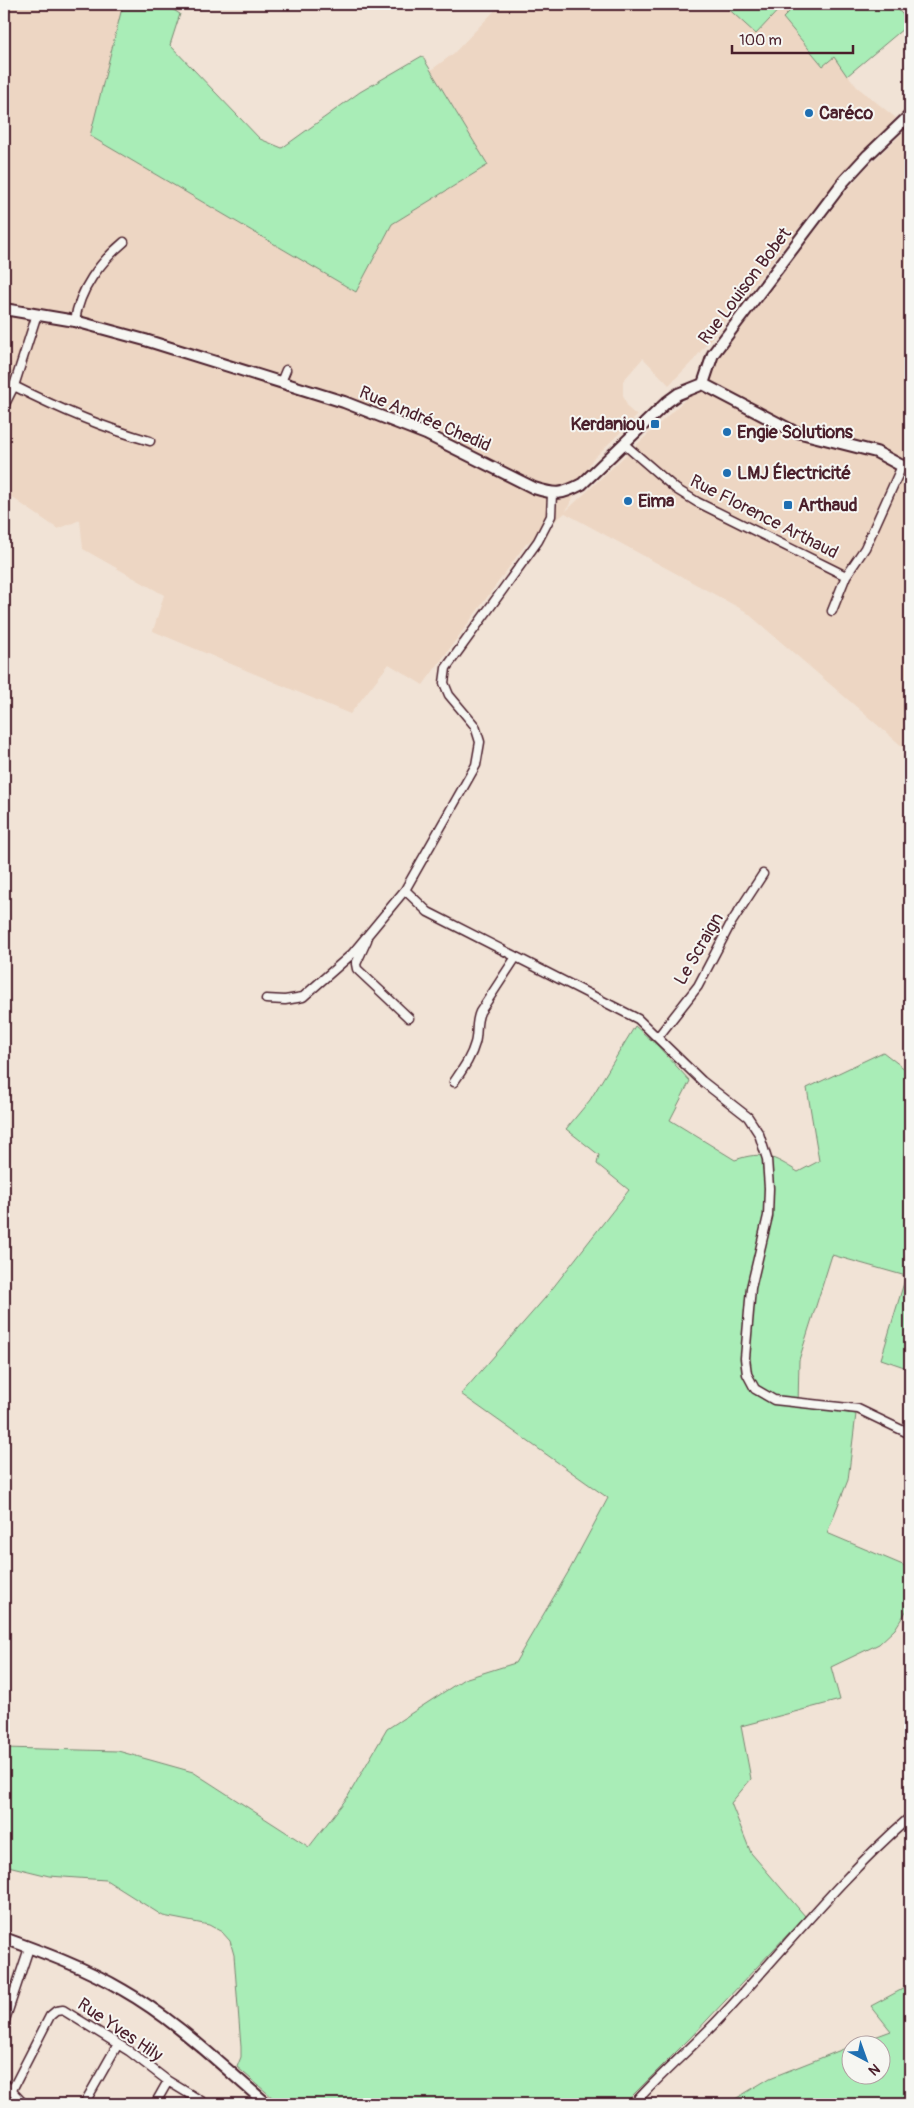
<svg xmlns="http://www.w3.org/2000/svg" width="914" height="2108" font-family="Pangolin,sans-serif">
<rect width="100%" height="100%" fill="#f1e3d6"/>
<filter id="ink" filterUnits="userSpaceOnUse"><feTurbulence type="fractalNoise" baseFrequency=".02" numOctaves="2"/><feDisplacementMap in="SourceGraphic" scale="10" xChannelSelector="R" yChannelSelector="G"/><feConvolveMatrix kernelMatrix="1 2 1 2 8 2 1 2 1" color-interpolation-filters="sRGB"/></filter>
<g filter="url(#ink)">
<path fill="#edd6c3" d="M4 4H123L90 136 356 292 392 224 488 165 431 70 453 54 501 4H724L756 34 784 4H797L783 18 823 66 834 57 857 87 896 118 842 174 693 361 669 385 643 358 623 381V395L628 408 637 416 592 460 566 511 692 393 842 196 867 167 910 126V753L745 611 565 513 526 544 423 685 389 664 350 714 153 631 164 595 83 549 80 520 58 529 4 492Z"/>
<path fill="#a9edb7" stroke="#7a8671" d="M123 4H164L180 14 170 45 260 139 282 148 360 92 422 56 488 165 392 224 356 292 90 136Z
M723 4H784L756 34Z
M797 4H893L910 23 847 76 834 57 823 66 783 18Z
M635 1026 657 1045 690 1081 670 1120 735 1160C763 1150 774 1157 798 1172L819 1161 807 1088 883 1052 910 1073V1369L881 1359 906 1276 832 1255 799 1360 798 1406 856 1414 848 1480 827 1533 910 1568V1605L895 1629 879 1644 831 1667 840 1700 741 1726 751 1779 731 1803 751 1853 805 1916 692 2036 624 2104H280L237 2067 241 2057V2047L234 1955 230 1941 222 1932 209 1925 163 1916 106 1880 49 1876 4 1865V1748L118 1751 193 1772 309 1847 347 1798 387 1729 464 1679 515 1663 570 1569 608 1498 461 1394 545 1298 629 1190 597 1164 599 1155 566 1129 590 1100Z
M910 1985V2104H727L770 2078 851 2046 852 2076H882V2046L853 2045 891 2031 871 2006Z"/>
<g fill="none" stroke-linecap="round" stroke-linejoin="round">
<g stroke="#4a1f2b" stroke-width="11">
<path id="street" d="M75 321C79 290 100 262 124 242
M281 382 286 370
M14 386C57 408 104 428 150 441
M4 406 14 386 37 314
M624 444 676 489 697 502 846 576 865 548 902 466
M552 494 551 516 538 541 446 668 444 683 449 695 475 726 480 742 476 765 405 890 428 912 638 1019 702 1081 748 1117 759 1134 767 1159 769 1188 768 1216 751 1288 745 1358 747 1374 755 1389 774 1400 858 1409 910 1434
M832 611 846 576
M367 940 356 964 357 969 409 1018
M266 999 285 1000 303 997 352 954 405 890
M658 1037 698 986 731 923 763 874
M454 1082C462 1070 471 1058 475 1043 478 1033 475 1023 480 1012L516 957
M4 2023 29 1948
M168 2081 206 2104
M4 2083 24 2104
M11 2092 50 2016 56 2011 63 2010 129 2051 168 2081 155 2104
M84 2104 118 2044
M634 2104C661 2073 692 2048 720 2018 783 1951 840 1878 910 1817"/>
</g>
<g stroke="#4a1f2b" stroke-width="14">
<path id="secondary" d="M4 309 75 321 145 340 344 402 426 434 534 488C556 495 561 495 582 484L667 402 678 394 703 384
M703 384 713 354 844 181 868 155 910 115
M703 384 793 431 876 452 902 466 910 465
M4 1938C45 1953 86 1968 123 1990 176 2020 221 2065 267 2104"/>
</g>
<use href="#street" stroke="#f6f6f2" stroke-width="8"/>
<use href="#secondary" stroke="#f6f6f2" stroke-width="10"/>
</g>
</g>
<g fill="#1f6fb2" stroke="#f6f6f2" stroke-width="2">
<circle cx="809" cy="113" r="5"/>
<rect x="650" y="419" width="10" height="10" rx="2.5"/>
<circle cx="727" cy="432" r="5"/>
<circle cx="727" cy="473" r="5"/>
<circle cx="628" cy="501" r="5"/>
<rect x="783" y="500" width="10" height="10" rx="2.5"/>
</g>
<g text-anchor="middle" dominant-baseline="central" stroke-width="4" stroke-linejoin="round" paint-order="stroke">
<g font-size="18" font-weight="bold" fill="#4a1f2b" stroke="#f6f6f2" text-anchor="start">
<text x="819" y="113">Caréco</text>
<text x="645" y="424" text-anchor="end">Kerdaniou</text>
<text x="737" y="432">Engie Solutions</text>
<text x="737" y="473">LMJ Électricité</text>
<text x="638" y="501">Eima</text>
<text x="798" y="505">Arthaud</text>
</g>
<g font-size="18" fill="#4a1f2b" stroke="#f6f6f2">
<text transform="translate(745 286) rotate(-53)">Rue Louison Bobet</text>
<text transform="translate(425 419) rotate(23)">Rue Andrée Chedid</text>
<text transform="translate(764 517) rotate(27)">Rue Florence Arthaud</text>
<text transform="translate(699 949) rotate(-60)">Le Scraign</text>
<text transform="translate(120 2030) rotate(34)">Rue Yves Hily</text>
</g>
</g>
<rect width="914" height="2108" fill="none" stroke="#f6f6f2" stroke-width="20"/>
<rect x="10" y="10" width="894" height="2088" fill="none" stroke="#4a1f2b" stroke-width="2" filter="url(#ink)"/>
<g transform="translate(866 2060) rotate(139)"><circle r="24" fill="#f6f6f2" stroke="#b1a0a2"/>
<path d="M0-4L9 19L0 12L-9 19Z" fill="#1f6fb2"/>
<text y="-8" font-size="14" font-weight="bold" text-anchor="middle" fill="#4a1f2b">N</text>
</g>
<path d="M732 45v8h121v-8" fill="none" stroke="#4a1f2b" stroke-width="2.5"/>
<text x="739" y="45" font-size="15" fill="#4a1f2b" stroke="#f6f6f2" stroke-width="4" paint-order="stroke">100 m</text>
</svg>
